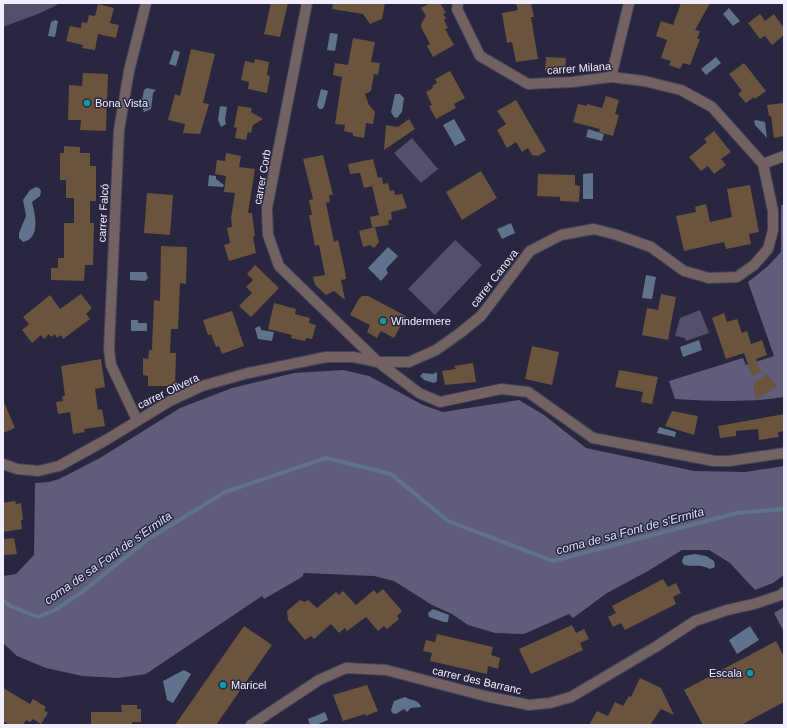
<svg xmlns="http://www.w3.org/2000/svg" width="787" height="728" font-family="Helvetica,sans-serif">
<rect width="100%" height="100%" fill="#29263f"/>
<path fill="#52506a" d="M3 3H61L38 14 3 27Z
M412 138 438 169 421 183 394 153Z
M455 240 482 265 435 315 408 289Z
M700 310 709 333 686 341 685 338 675 336 680 318Z"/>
<path fill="#5f5d79" d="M781 205H784V397C748 403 711 401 675 399L669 381 743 358 746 365 774 356 748 282 768 266 781 252Z
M343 370 369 376 423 405 443 412 519 400 544 415 586 448 694 471 745 472 784 466V575L773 583 755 590 730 563 709 550H682L648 571 607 593 573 618 569 614 524 634 495 633 468 625 452 614 432 605 394 581 374 576 304 573 302 577 264 599 262 596 146 674 118 678 82 676 46 668 17 656 3 643V576L16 574 34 555 35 483 49 482 59 479 100 458 180 408 232 388 294 373Z
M784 607V632L774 613Z"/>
<path fill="#61738c" d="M729 8 740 21 733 26 723 14Z
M55 20 58 21 55 37 48 36 51 22Z
M330 33 338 34 335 51 327 50Z
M174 50 180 52 176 66 169 64Z
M716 57 721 63 706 75 701 69Z
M147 88 156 90 153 93 151 109 144 112 141 105 144 90Z
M321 89 328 91 324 107 322 109H319L317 105Z
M395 94H400L404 98 402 112 397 118 394 117 391 112Z
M220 106 227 107 225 119 226 124 221 127 218 120Z
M454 119 466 140 455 146 443 125Z
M756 120 765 122 767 138 755 125 754 121Z
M588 129 604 134 602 141 586 137Z
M593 173V199H583V174Z
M209 175 216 176V179L224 185 223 187 208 186Z
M36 187 39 188 41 191 40 196 32 202C35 214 41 238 23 242L19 238V233L26 216 23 200 30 190Z
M511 223 515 233 502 239 497 229Z
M388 247 398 256 386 269 388 273 381 281 368 268Z
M130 272H146L148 278 145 281 130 280Z
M646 275 656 277 652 299 642 298Z
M131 320H138V323H147V331H131Z
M260 326 261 330 274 332 272 341 258 339 255 328Z
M699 340 702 350 683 357 680 347Z
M437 372V381L434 383 424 380 420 376 423 373 433 374Z
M659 427 676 432 675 437 657 433Z
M695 554 706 556 714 561 715 567 710 569C699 563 690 568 683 564L682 561 684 556Z
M433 609 449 615 448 622H444L429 617 428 613Z
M750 626 759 640 737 654 729 640Z
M184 670 191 674 173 703 167 700 163 681Z
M405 697C411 701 419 699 421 707L411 708 407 712 404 709 396 714 392 713 391 710 394 701Z
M325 712 328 720 316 725H310L308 719Z"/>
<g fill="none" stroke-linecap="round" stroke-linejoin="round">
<path stroke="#61738c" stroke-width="4" d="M3 600 10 606 38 617 55 610 83 591 147 540 225 492 326 458 391 474 448 521 553 561 737 513 784 509"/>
</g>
<path fill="#6a543e" d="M271 3H288L280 37 264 34Z
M333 3H385L382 19 370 24 363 14 332 9Z
M430 3H440L446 13 443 14 446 18 444 20 448 28 445 29 454 45 433 57 427 46 430 44 421 27 422 22 426 16 421 8Z
M516 3H531L534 17H531L538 59 516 62 512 42 507 43 502 13 518 10Z
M681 3H710L695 30 700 31 697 39H700L690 65 683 63 680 69 669 65 671 61 661 58 667 40 656 36 661 21 673 25Z
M98 4 114 8 110 23 119 25 116 38 98 34 95 50 82 48 83 45 66 41 70 26 81 28 82 22 87 23 89 15 95 16Z
M760 14 765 21 774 14 784 28V35L772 45 765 36 760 39 748 23Z
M353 38 375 42 371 62 380 63 378 75 374 74 371 91 365 94 369 105 375 112 373 124 366 123 364 138 353 136V133L344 131 345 125 335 124 342 77 333 75 335 63 348 65Z
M191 49 215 54 203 103 209 104 200 134 183 133 185 124 168 120 175 94 180 96Z
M546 57 566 58 565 72 545 71Z
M255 59 269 62 267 75 270 76 267 93 248 89 249 82 241 80 245 61 254 63Z
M744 63 766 91 755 99 754 97 746 103 738 94 742 91 729 74Z
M450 71 465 98 454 104 456 108 436 119 429 106 432 105 426 92 433 88 432 86 437 83 435 79Z
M83 73 108 74 106 131 80 130 81 120H68L69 85 82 86Z
M606 96 619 100 615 114 619 115 613 136 599 132 600 129 573 122 578 104 587 106V104L602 108Z
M516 100 546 151 538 156 532 155 528 148 522 152 516 142 507 148 497 130 506 124 497 111Z
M784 103V136L774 138 771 116H769L767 105Z
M238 106 252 108 251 112 263 119 253 125 251 133 248 132 246 140 235 138 237 128 234 127Z
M409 119 415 129 384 150 386 125 398 127Z
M714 131 731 152 721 159 726 165 714 174 708 166 701 171 689 157 707 142 704 139Z
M64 146 80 147V153H90V166H96V201H90V223H94L93 265H85L84 281 51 280V268H58V258H64V223H74V198H66V180H60V153H64Z
M226 153 241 156 239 167 255 169 248 213H252L255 236 253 237 256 253 229 261 224 245 230 243 227 228 232 227 231 218 235 193 224 192 226 176 215 174 217 160 225 161Z
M323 155 333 195H329L330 202 326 203 334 242 338 240 345 271 346 279 341 280 345 300 334 291 326 295 315 285 313 277 325 275 319 245 315 246 309 215H312L309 200 313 199 303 159Z
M373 159 378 178 382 177 383 184 388 183 390 191 394 190 395 195 402 194 407 208 391 212 392 219 388 221 389 225 375 227 379 242 374 248 370 245 363 247 359 231 375 227H372L370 217 379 215 372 186 364 188 360 173 350 174 348 164Z
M481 171 497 198 462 220 446 192Z
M538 174 575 175V185L580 186 579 202 560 201V197L537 196Z
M750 185 759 232 749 234 751 244 726 249 724 242 684 251 676 216 696 212 695 207 706 204 710 222 732 217 727 189Z
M147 193 173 195 170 235 144 233Z
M161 246 187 247 186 284 180 283 178 329H171L170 353H176L175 386H148V376L143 375V358L148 359 149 350H152L154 300 160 301Z
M255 265 279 288 251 317 239 306 252 293 246 287 253 280 247 274Z
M81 294 92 308 86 314 90 319 63 339 61 335 57 338 55 334 51 337 49 334 44 339 41 335 32 343 22 330 29 324 23 317 50 295 60 309Z
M661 294 676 297 668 340 642 335 647 308 658 310Z
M362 296H368L406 316 394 338 381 331 377 338 367 332 370 325 350 315 358 300Z
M274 303 296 309 295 314 310 318 309 323 316 325 312 339 306 338 305 341 291 338 292 335 268 329Z
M232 311 244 346 222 354 219 346 216 347 211 334 208 335 203 320Z
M724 313 727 322 737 319 742 333 747 331 751 344 762 340 767 355 756 359 761 373 752 376 744 353 726 359 712 318Z
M532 346 559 352 552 385 525 379Z
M101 359 105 387 95 389 98 410 102 409 105 426 84 429 85 432 73 434 70 412 58 414 56 402 63 401 62 396H65L61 366Z
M473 363 476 382 445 385 442 371 456 369 454 366Z
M619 370 658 377 652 404 641 402 643 392 615 387Z
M767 374 777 386 756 400 753 384Z
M3 400 15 428 3 433Z
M672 411 698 416 694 435 665 426Z
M784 414V431L778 432 779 437 759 440 758 429 736 431V436L720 438 718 426Z
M15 501 16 504 21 503 23 520H21L22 529 3 532V503Z
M14 538 17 554 3 555V539Z
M663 579 668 587 676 583 681 593 673 597 676 604 625 630 621 623 613 627 608 617 616 613 612 606Z
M383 589 402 611 397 616 399 619 387 629 384 626 378 631 366 617 347 631 345 628 339 633 331 624 314 639 311 636 305 640 288 620 287 611 300 600 305 602 308 600 317 608 336 592 339 595 343 591 356 605 374 590 377 594Z
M572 625 576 633 584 629 589 639 580 643 583 650 531 674 519 649Z
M244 626 272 645 216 725H175Z
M437 634 493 647 491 655 500 658 498 669 488 666 487 674 430 661 432 653 423 651 426 640 435 642Z
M776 641 784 657V702L741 725H703L684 690Z
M640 678 661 688 674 715 661 709 650 725H589L597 711 608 716 615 702 623 706 629 696 631 697Z
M367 685 378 711 366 716 365 714 343 721 333 695Z
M3 688 30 704 33 699 46 707 44 710 48 713 41 724 33 719 30 722 26 720 23 725H10L3 721Z
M121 705H137V709H141V722H132V725H91V712H122Z"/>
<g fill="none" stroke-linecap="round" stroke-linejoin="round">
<g stroke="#45425a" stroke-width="12">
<path id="minor" d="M307 3 267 208 268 235 279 266 378 362 419 393 440 402 501 389 528 392 593 438 714 461H729L784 453
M458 3 457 9 480 56 528 84 572 82 611 77 644 81 681 90 712 107 763 164
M611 77 629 3
M763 164 784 156
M137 420 111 365 109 349 119 130 129 71 146 3
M3 464 17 469 38 471 59 466 106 440 170 401 202 386 248 373 326 357H353L378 362H409L436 350 460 333 481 316 530 251 561 235 594 229 617 235 651 247 684 271 709 278 737 277 754 265 768 249 773 230V211L763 164
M251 725 319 680 346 668 386 670 485 696 529 705 550 703 571 697 657 646 695 621 727 610 754 604 781 595 784 592"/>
</g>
<use href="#minor" stroke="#726261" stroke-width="10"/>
</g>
<g fill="#0f9aa8" stroke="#29263f" stroke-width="1.5">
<circle cx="87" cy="103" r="4"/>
<circle cx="383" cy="321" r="4"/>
<circle cx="750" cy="673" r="4"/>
<circle cx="223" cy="685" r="4"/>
</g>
<g text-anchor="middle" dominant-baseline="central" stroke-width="3" stroke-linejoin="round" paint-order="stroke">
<g font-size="11" fill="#f0eeff" stroke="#29263f">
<text transform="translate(579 68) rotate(-4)">carrer Milana</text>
<text transform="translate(262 177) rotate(-80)">carrer Corb</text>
<text transform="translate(103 213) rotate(-87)">carrer Falcó</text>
<text transform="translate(494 278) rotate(-52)">carrer Canova</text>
<text transform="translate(168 391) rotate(-26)">carrer Olivera</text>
<text transform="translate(477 680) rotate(13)">carrer des Barranc</text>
</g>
<g font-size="11" fill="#f0eeff" stroke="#29263f" text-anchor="start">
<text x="95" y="103">Bona Vista</text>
<text x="391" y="321">Windermere</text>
<text x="742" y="673" text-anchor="end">Escala</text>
<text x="231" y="685">Maricel</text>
</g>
<g font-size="12" font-style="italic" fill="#d5e3f6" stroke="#29263f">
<text transform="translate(630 531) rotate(-15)">coma de sa Font de s'Ermita</text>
<text transform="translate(108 558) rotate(-35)">coma de sa Font de s'Ermita</text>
</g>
</g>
<rect width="787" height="728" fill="none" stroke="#f0eeff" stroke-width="8"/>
</svg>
